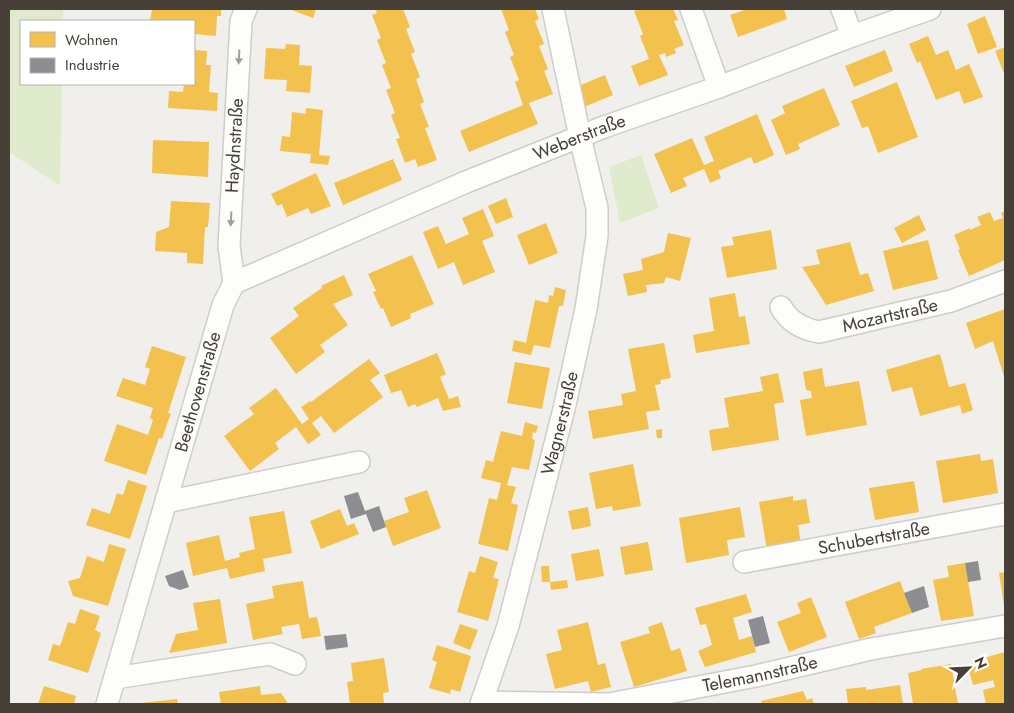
<svg xmlns="http://www.w3.org/2000/svg" width="1014" height="713" font-family="Jost,sans-serif">
<rect width="100%" height="100%" fill="#f1efec"/>
<path fill="#e0ebcd" d="M9 9H63V21H21V84H62L60 186 9 152Z
M641 155 659 208 620 223 609 167Z"/>
<path fill="#f2c14e" d="M152 9H221V16H217L216 36 194 34V21H150Z
M289 9H316L313 18Z
M375 9H403L410 27 406 29 415 52 411 54 420 77 416 79 424 102 420 104 429 127 425 128 437 160 418 167 415 159 405 163 396 139 400 138 391 115 395 113 386 90 391 88 382 65 386 63 377 40 381 38 372 15 377 13Z
M501 9H535L539 19 535 21 544 44 539 46 548 69 544 71 553 94 529 103 538 124 469 152 460 131 523 105 515 82 519 80 510 57 514 55 505 32 509 30Z
M636 9H673L678 20 674 21 684 45 674 49 676 53 666 57 665 53 659 55 668 75 639 86 631 66 649 59 640 36 643 34 634 11 637 10Z
M747 9H784L787 19 738 37 730 15Z
M985 16 997 47 978 54 967 24Z
M928 36 936 55 948 50 956 70 969 64 983 97 964 104 959 91 936 100 920 61 917 63 909 44Z
M286 44 300 45 299 65 312 66 310 93 286 91 287 80 264 79 266 48 285 49Z
M1005 47V76L995 51Z
M194 50 207 51 206 65H211L209 92 218 93 217 111 168 108 169 91 183 92 184 84H194Z
M885 50 893 71 854 87 845 66Z
M605 75 613 95 584 107 576 87Z
M897 82 918 137 878 153 868 126 862 128 851 101Z
M824 88 840 125 798 144 800 149 786 155 771 120 785 113 782 106Z
M306 108 323 110 319 155 330 156 328 165 310 163 311 154 280 151 282 136 290 137 292 112 306 114Z
M757 114 774 155 754 164 751 157 718 171 721 178 710 183 704 169 683 178 687 186 671 193 654 154 692 138 704 165 714 161 704 137Z
M153 140 209 142 208 177 152 173Z
M393 159 402 180 343 205 334 183Z
M316 173 331 206 311 214 308 208 287 217 282 204 277 206 271 194Z
M506 198 513 217 496 224 488 206Z
M171 201 210 203 208 227H205L203 264 187 263V253L155 251 156 232 169 227Z
M483 209 494 236 482 241 495 272 463 285 454 262 438 269 423 232 438 226 446 244 469 234 462 218Z
M1005 211V260L969 276 958 250 960 249 954 235 970 228V230L981 225 977 217 990 212 994 221 1003 218 1001 213Z
M919 215 926 230 902 243 894 228Z
M546 223 558 253 529 265 517 235Z
M771 230 777 269 727 278 721 247 734 245 732 237Z
M668 233 691 238 680 281 666 277 664 283 646 285 647 292 628 296 623 274 643 270 641 259 664 252Z
M928 240 938 279 893 290 883 251Z
M850 242 860 275 868 273 874 291 826 305 802 267 820 264 816 250Z
M412 255 434 304 410 314 411 318 391 327 383 308 381 309 373 292 376 291 368 274Z
M344 275 353 295 333 304 348 325 320 345 325 352 296 374 270 338 299 316 293 308 322 288 321 286Z
M555 287 566 290 563 306H559L550 348 534 345 531 355 512 351 514 340 526 343 535 300 548 303 549 295 553 296Z
M735 293 739 317 745 316 750 344 696 353 693 335 714 331 709 298Z
M1005 309V380L993 341 975 349 966 323Z
M664 343 671 378 660 380 661 384 655 385 660 410 646 412 649 429 593 439 588 411 623 405 621 394 636 391 628 349Z
M152 346 186 357 168 413 171 414 167 424 162 439 159 438 146 475 104 461 117 424 148 435 153 420 150 418 153 408 116 396 123 378 145 385 150 369 145 367Z
M437 353 446 374 440 377 449 399 458 396 461 407 443 411 438 398 417 407 415 404 408 407 401 390 391 393 384 375Z
M940 354 949 387 965 383 973 410 962 414 960 405 920 416 912 387 892 392 886 370Z
M369 359 380 373 370 380 383 397 334 433 321 416 312 423 321 435 308 444 296 427 275 443 279 449 250 471 224 436 254 414 249 408 276 388 302 424 309 419 301 407 310 401 311 402Z
M515 362 550 368 542 409 507 403Z
M822 368 825 387 859 381 867 425 806 436 800 400 812 398 811 391 806 390 803 372Z
M778 373 784 402 774 404 779 440 712 451 709 430 729 427 724 398 763 391 760 377Z
M525 422 538 426 536 433 533 432 532 438 535 441 529 470 512 467 507 485 516 487 511 503 518 505 508 551 478 544 489 498 497 500 501 483 481 478 486 460 493 462 501 431 522 436Z
M662 429V438H657L656 430Z
M980 454 981 461 993 459 998 493 943 503 936 461Z
M633 464 641 506 613 511 612 506 596 509 589 473Z
M128 480 147 486 130 539 86 525 92 508 110 514 117 493 123 495Z
M914 481 919 512 875 520 869 488Z
M427 490 441 528 393 546 384 521 409 512 404 498Z
M793 496V501L806 499 810 523 798 525 801 544 767 550 759 502Z
M588 507 591 526 572 530 568 511Z
M740 507 745 537 727 540 729 555 686 563 679 518Z
M340 509 347 526 354 523 359 534 321 549 310 521Z
M284 511 292 553 263 559 265 571 230 579 227 568 193 576 186 543 219 535 225 561 240 557 239 553 255 549 249 517Z
M648 542 653 570 625 575 620 547Z
M109 544 126 549 108 606 73 596 68 581 80 578 87 556 104 562Z
M599 549 604 576 576 581 571 554Z
M480 556 498 562 493 578 499 579 488 621 457 612 469 571 475 573Z
M965 563 974 616 941 621 933 580 949 577 947 566Z
M541 566H549L550 582 567 580 568 588 551 590 550 582H542Z
M1005 572V606H1004L999 573Z
M303 581 309 618 317 617 321 636 302 639 299 624 281 627 283 634 253 640 246 604 274 598 272 586Z
M900 581 912 613 874 627 876 633 859 639 845 602Z
M746 594 752 612 733 618 739 640 752 636 756 652 705 667 698 651 712 645 706 624 700 625 695 608Z
M811 597 827 637 789 652 777 622 801 613 797 603Z
M220 599 227 643 169 653 176 634 198 630 193 603Z
M80 609 100 616 95 630 101 633 88 673 48 660 53 644 60 646 68 622 75 624Z
M588 622 598 665 605 663 611 687 591 692 588 681 555 689 546 654 562 650 557 630Z
M662 622 671 651 680 648 687 671 634 687 620 642 650 633 648 627Z
M460 624 478 630 470 650 453 643Z
M437 645 471 656 460 692 451 689 450 694 429 688 437 662 432 660Z
M1005 652V704H986L983 690 995 687 993 680 973 685 968 667 988 662 987 657Z
M384 658 389 692 383 693 384 704H350L347 682 353 681 351 663Z
M951 664 958 704H913L908 673 922 670 921 669Z
M900 685 903 704H848L846 689 866 687V690Z
M44 686 76 696 74 704H38Z
M260 686 261 695 281 693 287 702 286 704H221L219 692Z
M803 691 807 700 812 698 814 704H762L761 701Z
M177 699 178 704H142V703Z"/>
<path fill="#8d8d92" d="M358 492 365 511 379 506 386 527 373 532 366 514 351 519 344 496Z
M978 561 981 580 968 582 965 563Z
M183 570 189 587 180 590 169 586 165 576Z
M924 586 929 607 912 613 904 593Z
M763 616 770 643 755 647 748 620Z
M346 634 348 647 326 650 324 636Z"/>
<g fill="none" stroke-linecap="round" stroke-linejoin="round">
<g stroke="#cfcdc9" stroke-width="24">
<g id="minor">
<path d="M691 9 719 87"/>
<path d="M842 9 852 36"/>
<path id="s1" d="M234 283 466 182 604 127 719 87 852 36 930 9"/>
<path id="s2" d="M234 283 229 246 241 21 246 9"/>
<path id="s3" d="M781 307C789 322 803 329 819 332L951 301 1005 281"/>
<path d="M166 502 359 462"/>
<path id="s4" d="M744 562 1005 514"/>
<path d="M115 678 270 654 295 664"/>
<path id="s5" d="M483 702 609 704 756 676 871 649 1005 626"/>
<path id="s6" d="M107 704 223 305 234 283"/>
<path id="s7" d="M481 704 508 626 564 409 586 309 597 236V208L580 137 553 9"/>
</g>
</g>
<use href="#minor" stroke="#fdfdfc" stroke-width="21"/>
</g>
<defs><path id="oneway-solid" d="M-6-.8H1V-3.2L6.5 0L1 3.2V.8H-6Z" transform="scale(1.25)"/></defs>
<g fill="#a29e9a">
<use href="#oneway-solid" transform="translate(239 57) rotate(93)"/>
<use href="#oneway-solid" transform="translate(231 219) rotate(93)"/>
</g>
<g text-anchor="middle" dominant-baseline="central" stroke-width="5" stroke-linejoin="round" paint-order="stroke">
<g font-size="18" fill="#474037" stroke="#fff">
<text stroke="none"><textPath href="#s1" startOffset="375">Weberstraße</textPath></text>
<text stroke="none"><textPath href="#s2" startOffset="138">Haydnstraße</textPath></text>
<text stroke="none"><textPath href="#s3" startOffset="120">Mozartstraße</textPath></text>
<text stroke="none"><textPath href="#s6" startOffset="325">Beethovenstraße</textPath></text>
<text stroke="none"><textPath href="#s7" startOffset="292">Wagnerstraße</textPath></text>
<text stroke="none"><textPath href="#s4" startOffset="132">Schubertstraße</textPath></text>
<text stroke="none"><textPath href="#s5" startOffset="280">Telemannstraße</textPath></text>
</g>
</g>
<rect width="1014" height="713" fill="none" stroke="#474037" stroke-width="20"/>
<rect x="20" y="20" width="175" height="65" fill="#ffffff" stroke="#b5b3af"/>
<rect x="30" y="32" width="25" height="15" fill="#f2c14e" stroke="#b5b3af"/>
<text x="65" y="45" font-size="15" fill="#474037">Wohnen</text>
<rect x="30" y="58" width="25" height="15" fill="#8d8d92" stroke="#b5b3af"/>
<text x="65" y="70" font-size="15" fill="#474037">Industrie</text>
<g transform="translate(969 668) rotate(66)" stroke="#ffffff" stroke-width="4" paint-order="stroke">
<path d="M0-4L9 19L0 12L-9 19Z" fill="#474037"/>
<text y="-8" font-size="14" font-weight="bold" text-anchor="middle" fill="#474037">N</text>
</g>
</svg>
